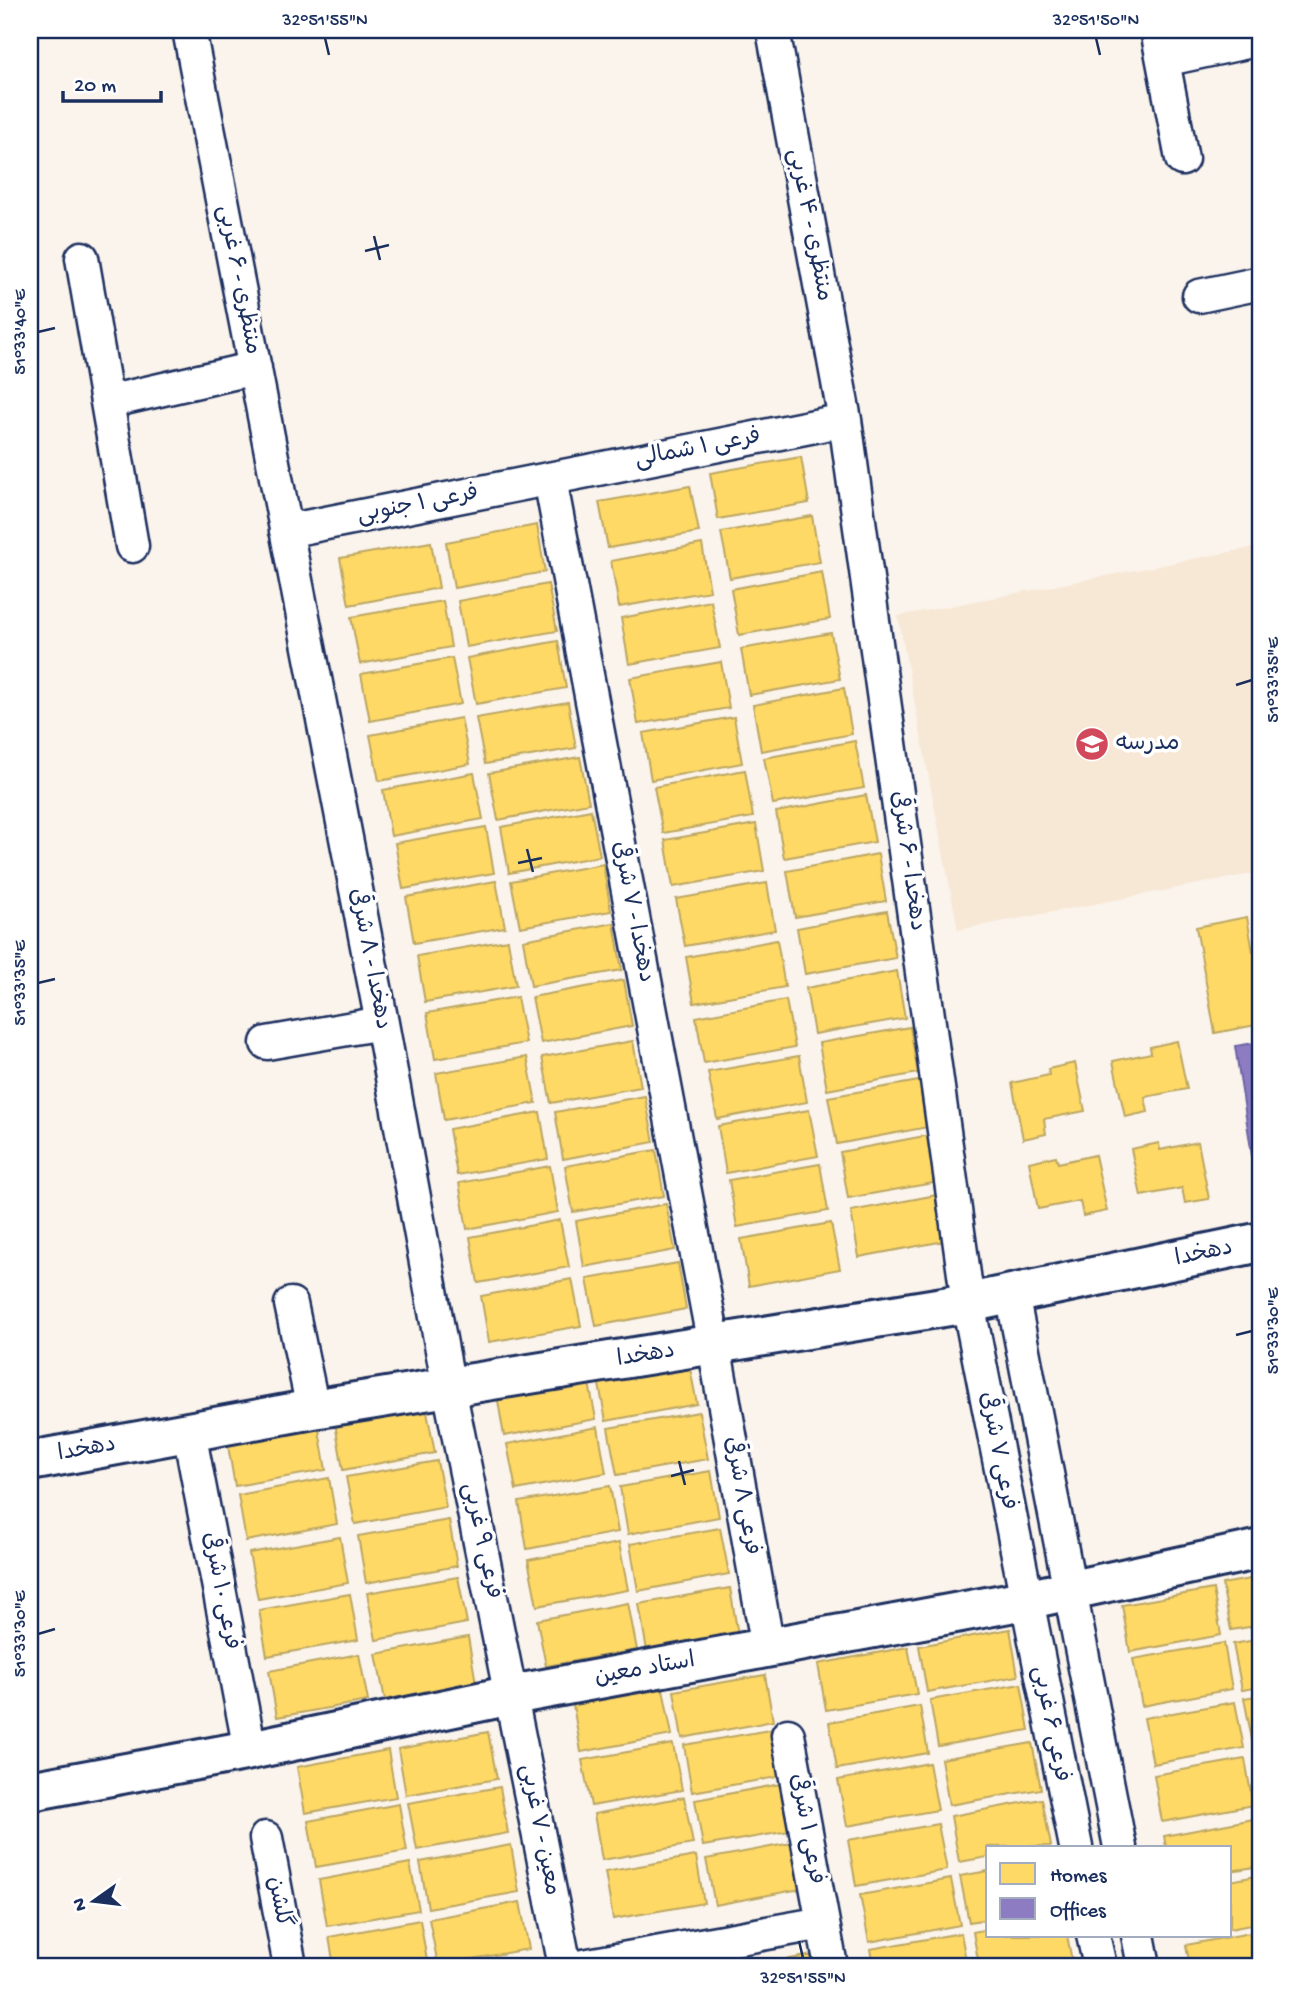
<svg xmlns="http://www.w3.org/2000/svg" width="1291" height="1996" font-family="'Gochi Hand','Playpen Sans Arabic',sans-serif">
<rect width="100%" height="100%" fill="#fbf4ec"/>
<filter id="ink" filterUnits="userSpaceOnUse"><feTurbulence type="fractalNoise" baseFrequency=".0143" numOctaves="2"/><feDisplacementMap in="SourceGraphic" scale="14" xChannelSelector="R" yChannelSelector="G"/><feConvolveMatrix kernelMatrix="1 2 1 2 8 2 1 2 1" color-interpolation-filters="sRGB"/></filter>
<g filter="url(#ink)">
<path fill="#f7e7d5" d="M1261 546V872L958 930 898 616Z"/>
<path fill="#ffd966" stroke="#bba664" stroke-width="2" d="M801 457 809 503 718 519 710 473Z
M690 486 699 532 608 548 599 502Z
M812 516 820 562 730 578 721 532Z
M537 525 545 572 454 588 446 542Z
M431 542 439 588 349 605 340 558Z
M702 544 710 591 619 607 611 561Z
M822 572 830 619 739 635 731 589Z
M548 584 557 631 466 647 458 601Z
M443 601 451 647 360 664 351 617Z
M711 601 720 648 629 664 621 618Z
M831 633 840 679 749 695 741 649Z
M558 641 566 688 476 704 467 658Z
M452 658 461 704 370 721 361 674Z
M721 662 729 708 638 724 630 678Z
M844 688 852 734 761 751 753 705Z
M568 702 576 748 485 764 476 718Z
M734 717 742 763 651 780 643 733Z
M461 718 470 764 379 781 370 735Z
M855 741 864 788 773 804 764 758Z
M580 757 589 803 498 820 489 773Z
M745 770 753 817 663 833 654 787Z
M474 773 483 819 391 836 383 790Z
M866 795 875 842 784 858 776 812Z
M591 810 600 856 509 873 501 827Z
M756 824 764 871 673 887 665 840Z
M486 827 494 873 403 889 395 843Z
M878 854 886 901 795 917 787 871Z
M603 864 611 911 520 927 511 881Z
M496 881 505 927 414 943 406 897Z
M767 883 775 930 685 946 676 899Z
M887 911 896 958 805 974 797 928Z
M1247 917 1253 952 1261 951V990L1255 991 1261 1024 1215 1033 1196 927Z
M614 923 622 970 531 986 523 940Z
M508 940 516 986 425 1002 417 956Z
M777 940 785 987 694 1003 686 957Z
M897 971 905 1018 814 1034 806 988Z
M624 980 632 1026 541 1043 532 997Z
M517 997 526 1043 435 1059 427 1013Z
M786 1000 795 1047 704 1063 696 1017Z
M910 1027 918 1073 827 1090 819 1043Z
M633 1041 641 1087 551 1103 542 1057Z
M1177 1041 1187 1089 1145 1097 1148 1112 1125 1117 1113 1061 1151 1053 1150 1047Z
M799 1056 807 1102 717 1119 708 1072Z
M527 1057 536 1103 444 1120 436 1073Z
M1075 1063 1085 1111 1044 1119 1046 1134 1023 1139 1012 1083 1049 1075 1048 1069Z
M919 1081 928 1127 837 1144 828 1097Z
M645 1096 654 1142 563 1159 555 1112Z
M809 1110 818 1156 726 1173 718 1126Z
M540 1112 548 1159 457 1175 449 1129Z
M930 1135 939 1182 848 1198 840 1152Z
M1198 1142 1209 1199 1185 1203 1182 1188 1141 1196 1131 1149 1159 1143 1160 1150Z
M656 1150 664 1196 573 1212 565 1166Z
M1095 1155 1107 1211 1083 1216 1080 1201 1038 1209 1029 1162 1056 1156 1058 1163Z
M820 1164 828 1211 737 1227 729 1180Z
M550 1166 558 1212 467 1229 459 1183Z
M942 1194 950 1240 859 1257 851 1211Z
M666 1204 675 1250 584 1267 576 1221Z
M560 1220 569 1267 478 1283 470 1237Z
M831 1223 840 1269 749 1286 741 1239Z
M678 1263 686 1309 596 1326 587 1279Z
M572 1279 581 1326 489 1342 481 1296Z
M688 1358 697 1404 606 1421 597 1374Z
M587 1373 596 1419 504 1436 496 1389Z
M426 1407 435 1453 343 1470 335 1423Z
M699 1412 708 1459 617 1475 608 1428Z
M318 1424 326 1470 235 1486 227 1440Z
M598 1427 606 1473 516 1490 507 1444Z
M437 1461 446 1507 355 1524 346 1477Z
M711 1471 719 1517 628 1534 620 1487Z
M329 1478 337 1524 246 1541 238 1495Z
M610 1486 618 1532 527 1549 519 1502Z
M449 1520 457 1566 366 1583 358 1536Z
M720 1528 729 1574 638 1591 630 1544Z
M340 1537 348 1583 258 1599 249 1553Z
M619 1543 628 1590 537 1606 528 1560Z
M458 1577 467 1623 376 1640 367 1593Z
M1261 1577V1625L1231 1630 1222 1584Z
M730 1588 738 1635 647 1651 639 1604Z
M1213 1589 1221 1635 1130 1652 1122 1605Z
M350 1594 358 1640 267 1656 259 1610Z
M628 1603 637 1650 546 1666 537 1620Z
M1010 1629 1018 1676 927 1692 919 1646Z
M468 1637 476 1683 385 1700 376 1654Z
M1261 1639V1687L1242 1690 1233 1644Z
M1224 1643 1232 1689 1142 1706 1133 1659Z
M908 1647 917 1694 826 1710 818 1664Z
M359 1654 368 1701 277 1717 269 1671Z
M765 1675 773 1721 682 1738 674 1691Z
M1021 1684 1029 1730 938 1746 930 1700Z
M663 1689 672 1735 581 1752 573 1705Z
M1261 1695V1743L1253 1745 1244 1698Z
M1235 1702 1244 1748 1153 1764 1144 1718Z
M920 1706 928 1753 837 1769 829 1722Z
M775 1729 783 1776 692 1792 684 1745Z
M488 1732 497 1779 406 1795 398 1749Z
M1032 1743 1041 1789 949 1805 941 1759Z
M673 1744 682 1790 591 1806 582 1760Z
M388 1750 396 1797 305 1813 297 1767Z
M1245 1759 1253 1805 1162 1822 1154 1775Z
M929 1763 938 1810 847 1826 838 1780Z
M786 1783 795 1830 703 1846 695 1800Z
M500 1787 508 1833 417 1850 408 1803Z
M684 1797 693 1844 602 1860 594 1814Z
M1042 1799 1051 1846 988 1847V1857L959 1862 951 1816Z
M399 1804 407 1851 316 1867 308 1821Z
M1254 1819 1261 1866 1230 1871V1847H1166L1164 1836Z
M938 1824 947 1870 856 1886 848 1840Z
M797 1842 806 1888 715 1905 706 1859Z
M511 1845 519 1892 428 1908 420 1862Z
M696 1856 704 1903 613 1919 605 1872Z
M410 1863 419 1910 327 1926 319 1880Z
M988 1871V1919L969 1922 960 1876Z
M1261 1875V1923L1230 1929V1881Z
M951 1879 960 1925 869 1942 860 1895Z
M520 1902 529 1949 438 1965 429 1919Z
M420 1920 428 1966H334L329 1937Z
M988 1929V1935H1067L1072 1961 1044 1966H979L973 1932Z
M1261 1931V1966H1190L1186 1945Z
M961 1933 967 1966H873L870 1949Z
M813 1955 815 1966H749Z"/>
<path fill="#8e7cc3" stroke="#6c65a5" stroke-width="2" d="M1261 1042V1193L1258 1194 1235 1046Z"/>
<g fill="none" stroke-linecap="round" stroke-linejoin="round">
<g stroke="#1b2f5e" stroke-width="37">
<path id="minor" d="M189 30 382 1023 449 1388 565 1966
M773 30 845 420 968 1303 1076 1847
M1157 30 1182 159
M1163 60 1261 39
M82 258 132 546
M1199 296 1261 283
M107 402 255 368
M550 479 714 1345 768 1648
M286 531 845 420
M267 1043 382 1023
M1012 1294 1120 1847
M291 1304 313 1409
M189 1432 250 1750
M788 1735 831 1966
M266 1838 290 1966
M1093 1935 1100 1966
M1138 1935 1144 1966
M583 1966 823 1923"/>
</g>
<g stroke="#1b2f5e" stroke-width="44">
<path id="tertiary" d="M30 1461 313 1409 968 1303 1261 1242
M30 1791 250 1750 512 1695 1025 1600 1261 1549"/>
</g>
<use href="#minor" stroke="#fff" stroke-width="32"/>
<use href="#tertiary" stroke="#fff" stroke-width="38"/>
</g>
</g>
<path fill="none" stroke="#1b2f5e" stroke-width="2.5" d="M325 38 329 55M1096 38 1100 55M374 236 380 260M365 251 389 245M38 332 55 328M1236 685 1252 680M527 849 533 872M518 863 542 858M38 983 55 979M1236 1335 1252 1331M679 1461 685 1485M671 1476 694 1470M38 1634 55 1629M799 1941 803 1958"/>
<defs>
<g id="school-disc" transform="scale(1.75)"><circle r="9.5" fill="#d1495b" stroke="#fff"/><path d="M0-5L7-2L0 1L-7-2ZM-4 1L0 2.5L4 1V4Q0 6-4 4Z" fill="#fff"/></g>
</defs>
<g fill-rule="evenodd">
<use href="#school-disc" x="1092" y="744"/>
</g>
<g text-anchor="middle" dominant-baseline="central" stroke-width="7" stroke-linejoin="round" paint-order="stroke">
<g font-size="23" fill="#1b2f5e" stroke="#fff">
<text transform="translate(809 225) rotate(79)">منتظری - ۴ غربی</text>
<text transform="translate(238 280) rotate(79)">منتظری - ۶ غربی</text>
<text transform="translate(698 449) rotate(-11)">فرعی ۱ شمالی</text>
<text transform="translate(418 505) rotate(-11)">فرعی ۱ جنوبی</text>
<text transform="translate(907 861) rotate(82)">دهخدا - ۶ شرقی</text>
<text transform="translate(632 912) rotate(79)">دهخدا - ۷ شرقی</text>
<text transform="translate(369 959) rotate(79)">دهخدا - ۸ شرقی</text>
<text transform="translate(1204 1254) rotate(-12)">دهخدا</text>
<text transform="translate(646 1356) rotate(-9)">دهخدا</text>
<text transform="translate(87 1450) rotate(-10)">دهخدا</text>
<text transform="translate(997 1451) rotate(79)">فرعی ۷ شرقی</text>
<text transform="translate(741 1496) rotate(80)">فرعی ۸ شرقی</text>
<text transform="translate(481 1541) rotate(78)">فرعی ۹ غربی</text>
<text transform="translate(220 1591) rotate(79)">فرعی ۱۰ شرقی</text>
<text transform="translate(645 1670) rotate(-10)">استاد معین</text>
<text transform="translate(1050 1724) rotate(79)">فرعی ۶ غربی</text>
<text transform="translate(806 1829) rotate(80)">فرعی ۱ شرقی</text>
<text transform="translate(539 1830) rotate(79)">معین - ۷ غربی</text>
<text transform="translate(278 1902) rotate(79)">گلشن</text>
</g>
<g font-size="23" fill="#1b2f5e" stroke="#fff" text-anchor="start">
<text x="1116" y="744">مدرسه</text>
</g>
</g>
<rect width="1291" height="1996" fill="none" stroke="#fff" stroke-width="77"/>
<rect x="986" y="1846" width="245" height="91" fill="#ffffff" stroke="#a4acbf" stroke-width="2"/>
<rect x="1000" y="1863" width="35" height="21" fill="#ffd966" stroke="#a4acbf" stroke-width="2"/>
<text x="1050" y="1881" font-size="21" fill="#1b2f5e">Homes</text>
<rect x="1000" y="1898" width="35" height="21" fill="#8e7cc3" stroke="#a4acbf" stroke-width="2"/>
<text x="1050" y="1916" font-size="21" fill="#1b2f5e">Offices</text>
<g transform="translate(94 1901) rotate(256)" stroke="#ffffff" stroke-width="5" paint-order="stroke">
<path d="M0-5L12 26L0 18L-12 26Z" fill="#1b2f5e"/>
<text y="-10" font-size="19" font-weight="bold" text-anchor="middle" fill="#1b2f5e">N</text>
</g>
<path d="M63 91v10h98v-10" fill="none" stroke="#1b2f5e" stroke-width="3.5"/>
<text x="74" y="91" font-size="21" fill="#1b2f5e" stroke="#ffffff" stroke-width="5" paint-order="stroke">20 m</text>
<rect x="38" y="38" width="1214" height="1920" fill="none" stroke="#1b2f5e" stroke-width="2.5"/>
<g font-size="18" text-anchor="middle" fill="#1b2f5e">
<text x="325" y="25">32°51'55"N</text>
<text x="1096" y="25">32°51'50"N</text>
<text transform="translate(19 332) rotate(-90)" y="6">51°33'40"E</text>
<text transform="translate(1272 680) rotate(-90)" y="6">51°33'35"E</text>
<text transform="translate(19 983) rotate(-90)" y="6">51°33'35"E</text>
<text transform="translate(1272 1331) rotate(-90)" y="6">51°33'30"E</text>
<text transform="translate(19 1634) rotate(-90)" y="6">51°33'30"E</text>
<text x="803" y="1983">32°51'55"N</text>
</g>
</svg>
